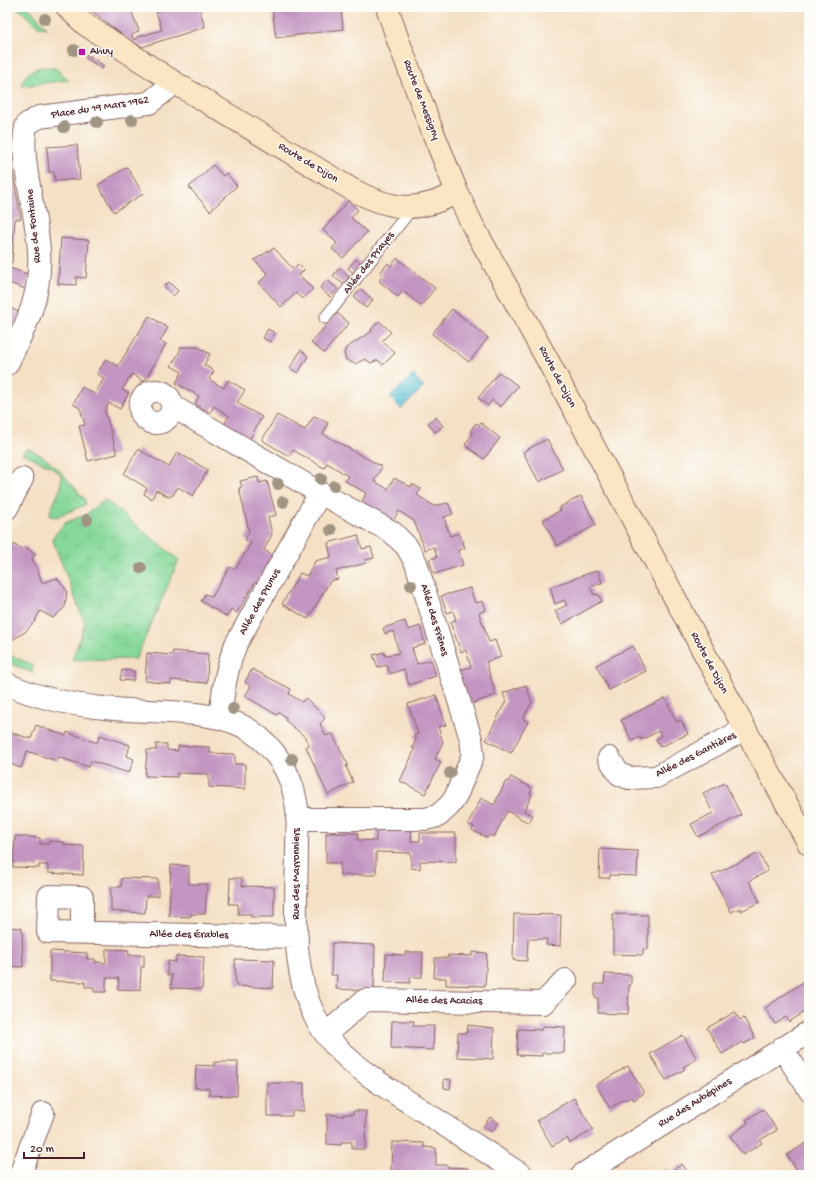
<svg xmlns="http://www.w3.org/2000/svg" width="816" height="1182" font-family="'Gochi Hand',sans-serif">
<defs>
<pattern id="grass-dots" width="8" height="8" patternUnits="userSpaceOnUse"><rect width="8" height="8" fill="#85d899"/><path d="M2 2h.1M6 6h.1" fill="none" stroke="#74b984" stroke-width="1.8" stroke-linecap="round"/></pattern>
<pattern id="park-tufts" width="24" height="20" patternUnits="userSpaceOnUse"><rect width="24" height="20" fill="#85d899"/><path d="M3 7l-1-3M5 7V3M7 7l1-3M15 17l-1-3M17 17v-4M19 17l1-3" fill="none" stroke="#74b984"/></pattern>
<pattern id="water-rules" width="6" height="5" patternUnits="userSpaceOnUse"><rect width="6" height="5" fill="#5bc4d7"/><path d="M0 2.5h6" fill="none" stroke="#4d9faf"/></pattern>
</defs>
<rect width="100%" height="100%" fill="#fdfcf7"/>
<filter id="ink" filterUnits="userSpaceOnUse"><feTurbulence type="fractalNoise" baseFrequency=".025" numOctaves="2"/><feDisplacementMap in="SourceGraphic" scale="8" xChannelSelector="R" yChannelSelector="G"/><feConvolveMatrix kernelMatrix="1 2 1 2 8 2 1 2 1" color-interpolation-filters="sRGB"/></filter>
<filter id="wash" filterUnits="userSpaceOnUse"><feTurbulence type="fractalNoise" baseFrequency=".012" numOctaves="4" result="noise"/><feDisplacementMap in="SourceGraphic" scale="16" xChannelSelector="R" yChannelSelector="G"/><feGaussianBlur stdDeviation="0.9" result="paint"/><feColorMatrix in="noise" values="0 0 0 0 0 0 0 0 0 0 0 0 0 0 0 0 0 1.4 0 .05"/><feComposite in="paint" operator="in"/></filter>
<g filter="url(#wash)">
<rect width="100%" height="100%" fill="#f4e0c4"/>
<path fill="url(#grass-dots)" stroke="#687c62" d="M14 7H28L47 28C31 28 27 11 14 7Z
M41 67 55 68 69 80 22 86C23 75 31 70 41 67Z
M27 448 44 457 63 474 85 500V505L56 517 51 516 50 512 61 487V475L50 466 22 453Z
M7 654 33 665 32 673 7 662Z"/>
<path fill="url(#park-tufts)" stroke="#687c62" d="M105 500 179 560 136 659 72 660 85 624 52 538 65 523 85 515Z"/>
<path fill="url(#water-rules)" stroke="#527281" d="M413 375 424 387 401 409 390 397Z"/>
<g id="blocks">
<path fill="#c395c1" d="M87 7H98L99 9 103 7H130L139 31 132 35 133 39H137V37L162 30 156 12 171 7H199L205 27 142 47 125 37Z
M272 7H341L343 29 276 38Z
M87 54 104 66 102 69 85 57Z
M77 145 80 179 55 181 54 172H49L47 147Z
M7 146H9L15 186 21 219H15L12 263H7Z
M213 165 223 176 226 173 237 186 210 211 189 187Z
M127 167 143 194 114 212 98 185Z
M348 201 358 210 351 218 367 232 343 258 332 249 337 243 323 230Z
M61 238 89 240 86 278 76 277V285L58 284Z
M274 248 293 269 298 264 304 270 299 275 313 289 302 299 296 293 281 307 259 283 268 274 254 260Z
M397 258 435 288 421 306 403 291 398 297 379 281 383 275 380 273 388 263 391 266Z
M356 259 362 265 354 274 348 268Z
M7 267 30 275 25 289 7 282Z
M339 268 349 277 343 284 333 276Z
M327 280 338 289 330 297 320 288Z
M169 282 178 291 173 296 164 286Z
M361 289 373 300 366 308 354 297Z
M10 308 21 313 9 336 7 335V314Z
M452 309 488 338 469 362 432 334Z
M337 313 349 323 324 353 311 343Z
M149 316 168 328 160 341 166 344 144 382 132 374 122 390 129 393 120 409 109 403 105 411 117 454 88 461 79 426 85 425 80 408 73 404 82 387 95 394 104 378 97 374 106 359 118 366Z
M379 321 391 332 382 341 395 353 383 365 378 360 371 363 365 359 355 364 346 360 344 353 346 348 372 331 371 330Z
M268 329 275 333 270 342 263 338Z
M180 347H198L210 354 204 365 214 371 209 379 224 388 228 380 245 390 237 403 262 417 248 442 222 428 229 416 214 406 210 413 195 404 199 396 176 383 182 372 171 366 180 351Z
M301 350 308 356 298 373 290 368Z
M499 372 518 386 501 407 492 400 488 406 478 398Z
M277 415 305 430 314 416 321 419 328 423 323 434 382 467 374 481 388 489 394 478 411 487 412 484 421 489 417 495 434 506 448 503 453 514 444 517 450 536 459 533 465 548 458 550 463 565 434 574 429 559 437 557 434 547 425 550 414 521 399 511 391 524 360 506 366 493 345 481 348 476 327 463 324 468 293 450 289 456 262 440Z
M436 417 443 426 435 432 428 423Z
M476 423 479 425 481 423 500 438 484 459 465 445 473 433 470 431Z
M547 439 563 469 539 482 523 452Z
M138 449 169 467 177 452 208 470 193 496 178 487 173 495 169 497 156 490 152 499 144 494 147 488 124 474Z
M258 477 259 483 267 481 276 515 268 517 272 534 264 550 277 558 261 585 255 582 237 613 231 609 227 617 201 601 205 594 212 597 230 567 235 570 251 543 245 540 249 531 239 488 242 487 240 481Z
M581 496 596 525 557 546 543 520 561 510 560 507Z
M358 535 362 549 371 547 374 558 365 560 366 563 336 571 338 579 330 581 308 619 282 604 300 573 307 576 315 561 331 557 328 543Z
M7 541 22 549 25 546 35 555 32 559 37 567 42 583 57 578 67 591 65 607 53 618 40 611 35 621 25 632 12 640 7 623Z
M598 570 602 583 590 587 594 595 598 594 602 601 562 624 555 611 567 605 564 600 555 604 550 587Z
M470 588 475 603 483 601 486 610 479 613 489 642 495 640 501 657 486 662 496 695 468 705 457 671 471 667 466 650 461 652 450 622 456 620 453 611 447 613 441 596Z
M405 621 408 630 420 626 425 644 412 648 417 664 431 660 436 676 409 685 404 669 390 674 387 665 378 667 373 655 384 652 385 656 399 653 393 631 385 634 383 628Z
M633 646 646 671 609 690 596 665Z
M173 651 208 654 207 683 171 680V684L145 681 147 653 172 655Z
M252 669 291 689 289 694 302 702 306 698 325 718 320 724 326 736 332 733 348 765 346 766 353 782 328 795 306 747 309 745 305 737 285 720 287 718 279 712 277 715 245 696 251 686 245 682Z
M122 670 134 671 133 681 120 680Z
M526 685 532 702 523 719 528 722 511 753 486 740 506 701 503 693Z
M436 695 446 725 438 727 443 742 435 759 441 762 425 794 400 781 415 749 412 748 416 740 414 735 418 734 408 704Z
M665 698 677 722 681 720 688 734 660 747 656 739 661 736 659 731 641 740 640 737 632 741 621 720Z
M36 725 66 736 67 732 97 743 100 735 130 745 127 756 134 759 129 773 91 761 89 767 58 757 57 761 27 751 21 768 7 763V731L31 739Z
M156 744H167V750L178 751V746L210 747V753L235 754V764H245V789L209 787V774L177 773V777L145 776 147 750H156Z
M511 777 532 788 530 794 532 795 524 811 533 815 529 823 507 811 494 837 490 835 487 838 472 830 474 827 468 824 481 798 494 805 506 781 508 782Z
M725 783 741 815 698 837 691 824 713 813 703 793Z
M376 825H412L411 841H420V833H456V862L420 861V869L411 868V853L376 852V875H340V863H326V833H358V840L376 841Z
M15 836 40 838V844H49V841L64 842V845L84 846 83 875 48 873V865H39V868L13 867Z
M600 849 638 851 637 876 610 875V878H599Z
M759 853 768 871 749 881 760 902 741 911 740 908 731 912 712 875Z
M171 865 189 866V884H207L205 914H191L190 917 169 916Z
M122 878 158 879V896H146L145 913 111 911V887H121Z
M230 878H242V886L274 887V917H251V914H238V904H229Z
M514 914 561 915 560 946 546 945 547 939H528L527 961 513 960Z
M613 914 648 915V950L643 949V955L613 954Z
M7 927 22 928 23 967 7 966Z
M332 943 375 945 374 991 336 989 337 975H331Z
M106 949 129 950 128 955H144V967H141L140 990 118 989 119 978H106V992H94V987H85V982L50 981V951L87 953V959H95V962L106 963Z
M405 952H423L422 977H410V983L385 982 386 954 405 955Z
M472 952 487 953 485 986 446 985V978H434L435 958H448V955L472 956Z
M176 956 204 957 202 989 171 988 172 975H167L168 961 176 962Z
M235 959 274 960 273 988 236 986Z
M605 974 631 975V985H629L628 1014 598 1013V998H595V984H604Z
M805 981 809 987V1009L789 1022 786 1017 775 1024 765 1008Z
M735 1012 740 1020 744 1018 755 1038 744 1044 742 1042 722 1054 707 1028Z
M392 1021H414L413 1026H434L433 1050 391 1048Z
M468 1025 494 1028 493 1059 457 1057 458 1033H467Z
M543 1026 565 1027 564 1053H542V1056L517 1055 518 1029 542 1030Z
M683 1035 697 1059 683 1067 685 1069 666 1080 650 1054Z
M214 1062H238L237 1096 209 1095V1088H195L196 1065 214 1066Z
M628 1066 644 1093 634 1100 632 1097 625 1100 624 1099 610 1108 596 1085Z
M444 1079 451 1080 450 1089 444 1088Z
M267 1083H304V1111H292V1116H267Z
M574 1098 593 1130 570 1143 567 1138 552 1146 537 1120Z
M763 1109 777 1130 760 1140 762 1143 743 1155 730 1136 748 1123 746 1120Z
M353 1111H366L365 1149H352V1142H341V1145L327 1144V1114L344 1116V1114H353Z
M490 1117 498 1123 492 1132 483 1127Z
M809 1141V1175H800L787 1155Z
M392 1142 424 1143V1147L436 1148V1165H447V1167L468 1168V1175H423V1173L391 1172Z
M682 1164 690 1175H656L665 1169 668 1173Z"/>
</g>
</g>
<g filter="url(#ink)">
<use href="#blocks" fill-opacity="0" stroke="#866361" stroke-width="1"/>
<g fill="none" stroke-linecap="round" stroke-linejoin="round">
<g stroke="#866361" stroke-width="13">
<path id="lane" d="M325 318 413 207"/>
</g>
<g stroke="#866361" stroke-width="24">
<path id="street" d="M7 364C26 326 42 295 39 251 38 219 17 152 27 124L39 117 149 103 168 88 172 81
M140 407a16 16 0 1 1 32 0a16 16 0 1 1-32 0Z
M172 406 320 493 392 532 407 547 416 563 471 739 473 755 455 798 449 806 438 816 425 819H297
M7 508 22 479
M7 684C39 699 79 706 114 709 154 713 218 708 251 731 275 748 291 773 296 802 299 817 297 832 297 847 297 903 289 965 315 1017 338 1062 388 1088 429 1115 460 1135 491 1155 522 1175
M220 718C223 692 226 669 236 644L320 493
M609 758 619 774 629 778 656 777 745 729
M82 933V897L49 896 48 932 297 937
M326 1034 365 1000 543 1003 566 980
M782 1048 809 1089
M20 1175 43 1113
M582 1175 809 1032"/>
</g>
<g stroke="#866361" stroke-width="24">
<path id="secondary" d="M67 7 86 25 172 81 351 189C389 209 417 215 457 192
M387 7 398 40 430 125 457 192 473 226 547 359 745 729 809 844"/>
</g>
<use href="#lane" stroke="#fff" stroke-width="11"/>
<use href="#street" stroke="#fff" stroke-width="22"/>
<use href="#secondary" stroke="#fbe6c4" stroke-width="22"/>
</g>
<g fill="#a09482">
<circle cx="45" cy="19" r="6"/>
<circle cx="74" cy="50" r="6"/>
<circle cx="132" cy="120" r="6"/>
<circle cx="97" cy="122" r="6"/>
<circle cx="64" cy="127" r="6"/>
<circle cx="321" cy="479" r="6"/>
<circle cx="278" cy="484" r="6"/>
<circle cx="334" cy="486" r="6"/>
<circle cx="283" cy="502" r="6"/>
<circle cx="87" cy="520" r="6"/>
<circle cx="331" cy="530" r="6"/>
<circle cx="141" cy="568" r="6"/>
<circle cx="411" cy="585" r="6"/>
<circle cx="233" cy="709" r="6"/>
<circle cx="292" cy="759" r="6"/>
<circle cx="450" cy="773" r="6"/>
</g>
</g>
<rect fill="#b5179e" stroke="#fdfcf7" stroke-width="1.5" x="78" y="48" width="8" height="8" rx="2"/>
<g text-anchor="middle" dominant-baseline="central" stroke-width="3" stroke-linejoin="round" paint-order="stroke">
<g font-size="11" fill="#4a1f2b" stroke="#fdfcf7" text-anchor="start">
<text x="90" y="52">Ahuy</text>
</g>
<g font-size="11" fill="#4a1f2b" stroke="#fdfcf7">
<text transform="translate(421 100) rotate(69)">Route de Messigny</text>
<text transform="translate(100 108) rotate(-9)">Place du 19 Mars 1962</text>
<text transform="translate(308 163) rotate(31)">Route de Dijon</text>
<text transform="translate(34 226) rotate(-96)">Rue de Fontaine</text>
<text transform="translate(369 263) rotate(-52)">Allée des Prayes</text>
<text transform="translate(557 377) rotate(62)">Route de Dijon</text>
<text transform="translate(260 602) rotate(-61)">Allée des Prunus</text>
<text transform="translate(434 620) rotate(73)">Allée des Frênes</text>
<text transform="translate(709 663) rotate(62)">Route de Dijon</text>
<text transform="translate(696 755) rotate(-27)">Allée des Gantières</text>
<text transform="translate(297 874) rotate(-90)">Rue des Marronniers</text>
<text transform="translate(189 935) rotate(1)">Allée des Érables</text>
<text transform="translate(444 1001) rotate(1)">Allée des Acacias</text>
<text transform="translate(695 1103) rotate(-32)">Rue des Aubépines</text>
</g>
</g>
<rect width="816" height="1182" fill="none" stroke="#fdfcf7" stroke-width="24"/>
<path d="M24 1152v6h60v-6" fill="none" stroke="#4a1f2b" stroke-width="2"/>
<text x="30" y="1152" font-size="12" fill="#4a1f2b" stroke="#fdfcf7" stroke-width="3" paint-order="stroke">20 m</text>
</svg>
